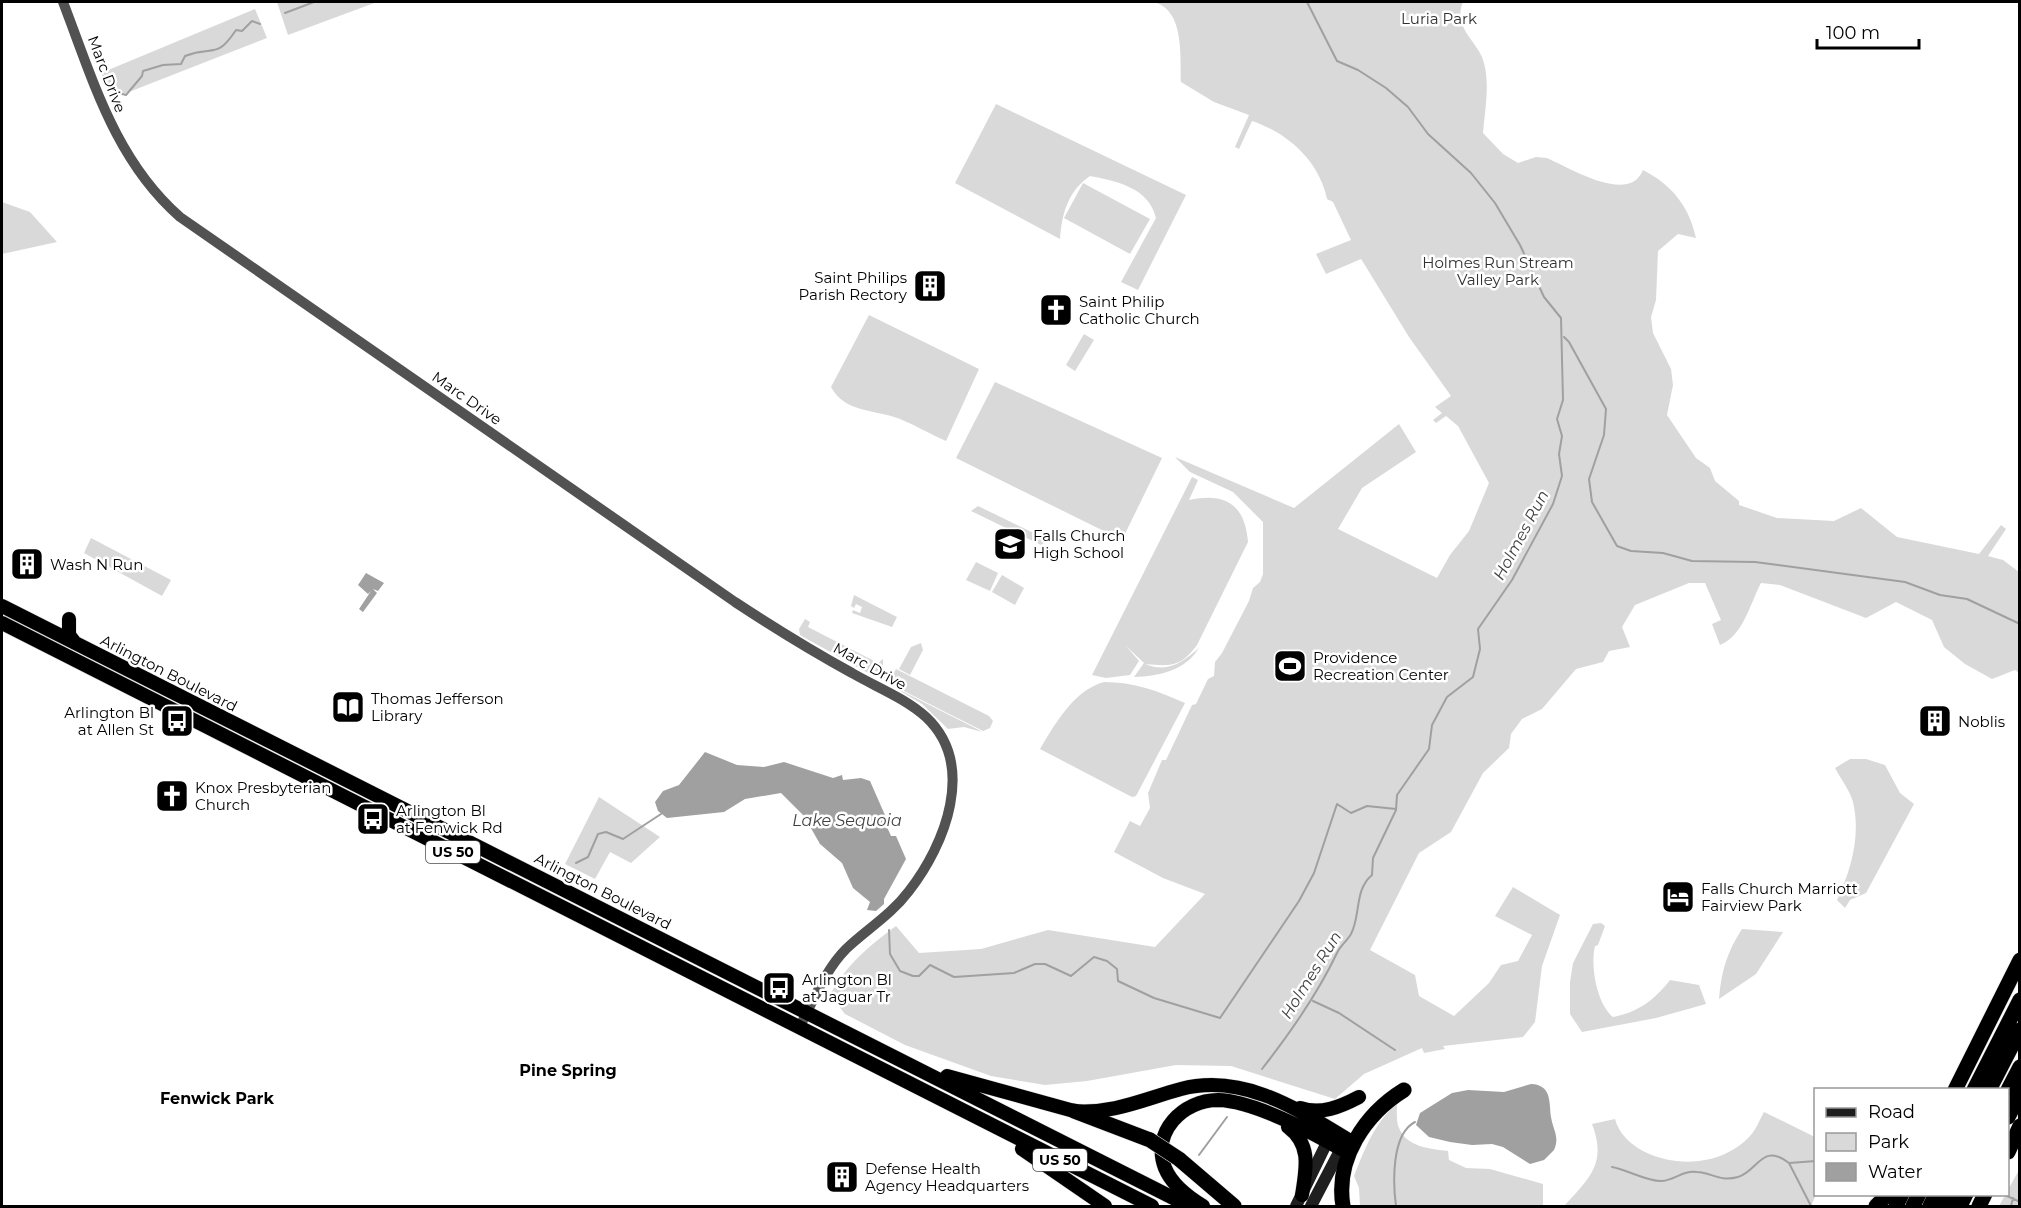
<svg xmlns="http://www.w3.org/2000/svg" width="2021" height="1208" font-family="Montserrat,sans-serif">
<rect width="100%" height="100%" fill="#fff"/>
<path fill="#d9d9d9" d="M277 2 273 3 277 2H377L288 35Z
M1153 2H1463C1453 26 1474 39 1482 57 1491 80 1485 109 1483 133L1503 154 1518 163 1536 157 1547 158C1570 168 1629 205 1643 170 1672 185 1689 206 1696 238L1678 234 1658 251 1656 300 1651 317 1653 333 1671 369 1673 385 1667 415 1696 458 1710 468 1715 481 1739 501V505L1777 518 1834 521 1861 508 1897 537 1979 554 2001 525 2006 529 1988 556 2003 560 2019 572V673L2015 670 1992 679 1965 664 1944 647 1932 620 1896 602 1866 618 1780 585 1761 583C1750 604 1743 636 1720 645L1712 624 1721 620 1705 583H1689L1635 605 1622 627 1630 647 1609 651 1603 662 1576 669 1542 709 1522 719 1511 734 1509 748 1483 773 1451 832 1419 853 1370 950 1415 975 1419 996 1454 1016 1489 983 1501 965 1518 961 1532 935 1495 916 1513 887 1560 915 1542 966 1535 1022 1523 1037 1443 1046 1445 1049 1424 1053 1422 1048 1364 1074 1335 1099 1231 1066 1176 1065 1087 1081 1045 1085 991 1076 905 1045 845 1014 830 995C846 965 869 946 896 926L919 953 981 949 1048 930 1155 947 1205 894 1163 878 1114 852 1130 821 1140 826 1150 808 1148 793 1162 760H1166L1192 705 1196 704 1208 679 1214 676 1215 662 1222 653 1249 601 1253 588 1260 582 1263 574V522L1233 492 1190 472 1175 457 1294 508 1399 424 1416 452 1362 488 1338 529 1437 578 1450 555 1469 531 1489 483 1458 426 1446 416 1436 423 1433 420 1442 413 1435 407 1451 396 1409 337 1363 262 1361 259 1326 274 1316 254 1351 240 1333 202 1327 199C1319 161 1288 133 1252 121L1239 149 1235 147 1249 115 1214 102 1181 82C1180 57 1185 9 1153 2Z
M255 9 267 38 111 99 101 73Z
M996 104 1186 195 1138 290 1121 282 1156 218C1149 188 1117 181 1090 176 1068 191 1062 213 1060 239L955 183Z
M1083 183 1150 219 1130 254 1064 218Z
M2 202 30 212 57 242 2 254Z
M869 315 979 369 946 441C930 434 915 425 900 419 874 409 845 413 831 387Z
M1084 334 1094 340 1075 371 1066 365Z
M995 382 1162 458 1122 540 956 458Z
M1192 477 1198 480 1189 500C1225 492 1245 504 1248 542L1197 645C1180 668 1170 666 1145 664 1169 674 1183 661 1199 648 1185 671 1159 676 1134 677L1144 663 1126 646 1139 661 1130 675 1106 678 1092 675Z
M978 506 1044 538V543L1041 545 971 511Z
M91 538 171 580 162 596 84 553Z
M976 562 998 573 990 591 966 580Z
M1002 575 1024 588 1015 605 992 592Z
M854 595 897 617 892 627 852 613 853 610 860 613 862 607 856 604 854 608 851 606Z
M805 619 810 622 808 627 878 663 883 659V667L876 673H868L807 639 800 635 799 629Z
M921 643 923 650 910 675 899 669 911 647Z
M896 669 989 716 993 721 990 728 983 731 892 685 891 678Z
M1104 682C1134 682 1158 691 1185 703L1136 796 1132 797 1040 749C1055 724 1074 690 1104 682Z
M892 686 977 729 982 732 964 727 948 729 922 704Z
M1850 759H1866L1885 765 1900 793 1914 804 1866 893 1850 900 1845 908 1837 900C1851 870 1861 836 1853 802 1850 791 1841 779 1835 768Z
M599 797 660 837 631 863 610 852 595 879 565 864Z
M1601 923 1605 926 1598 945 1595 946C1590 966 1597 1004 1613 1017 1639 1012 1654 1000 1670 980L1699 985 1706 1004 1656 1018 1582 1032 1570 1014V982L1573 963 1593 924Z
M1742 929 1783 932 1756 974 1719 999C1721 972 1727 952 1742 929Z
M1397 1104C1397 1111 1396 1122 1399 1128 1406 1147 1431 1149 1448 1151L1449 1160 1466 1168 1490 1169 1543 1184V1206H1360L1359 1188 1354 1176C1364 1151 1375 1121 1397 1104Z
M1764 1112 1815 1137 1816 1195 1811 1206H1564C1590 1178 1607 1163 1592 1124L1615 1119C1619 1134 1631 1145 1645 1152 1678 1168 1723 1165 1750 1136 1756 1130 1760 1119 1764 1112Z
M2019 1170V1206H1999Z"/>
<path fill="#a0a0a0" d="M366 573 384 583 378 591 373 589 377 593 363 612 359 609 371 591 368 594 358 585Z
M705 752 737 765 764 767 784 762 833 778 842 775 843 780 861 778 870 781 888 822 887 827 891 836H896L906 859 884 899V904L876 911 867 910 870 902 853 888 842 863 820 844 804 816 781 793 745 799 724 812 667 818 658 811 655 802 663 791 679 785Z
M1531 1084C1552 1085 1549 1102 1551 1117 1553 1130 1560 1137 1554 1150L1544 1160 1530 1164 1503 1147 1492 1144 1472 1145 1450 1142 1429 1137 1416 1125 1420 1113 1452 1093 1468 1090 1504 1092Z"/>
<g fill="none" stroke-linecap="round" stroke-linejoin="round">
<path stroke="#a0a0a0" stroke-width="2" d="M285 13 314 2
M111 91 126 95 142 76 143 71 163 65 181 64 185 56C214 45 216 60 236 30L242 31 252 21 260 24
M1564 337 1569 342 1606 409 1604 435 1589 479 1592 502 1617 546 1631 551 1663 553 1692 561 1755 562 1905 582 1940 595 1967 599 2020 624
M576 863 588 857 598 834 606 832 623 839 661 814
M889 930 890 954 900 971 913 976H919L930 965 954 977 1014 973 1035 964H1045L1071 976 1094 957 1107 961 1117 969 1118 981 1154 998 1220 1018 1299 901 1314 873 1337 804 1351 813 1367 806 1396 809
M1313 1001 1339 1013 1395 1050
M1262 1069C1291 1032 1317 995 1337 953 1340 946 1347 941 1351 934 1361 915 1354 890 1372 875L1373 858 1396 810 1397 795 1429 749 1432 725 1447 697 1473 677 1480 649 1478 629 1512 580 1553 504 1562 476 1559 454 1562 436 1557 419 1563 400 1561 318 1544 297 1520 245 1495 203 1471 173 1428 134 1408 107 1386 88 1358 70 1337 61 1307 2
M1199 1155 1227 1117
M1789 1163 1816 1161
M1612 1167C1628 1170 1648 1182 1662 1181 1675 1180 1683 1170 1697 1172 1713 1173 1719 1182 1738 1177 1758 1171 1762 1142 1789 1163L1811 1206
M2007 1196 2020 1202
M1396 1206C1393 1184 1391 1134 1415 1122
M2011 1206 2013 1198"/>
<g stroke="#dbdbdb" stroke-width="15">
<path id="trunk" d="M2 606 1189 1206
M69 619V635L75 643
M2 623 1152 1206
M947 1076 1074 1111C1114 1114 1144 1099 1181 1089 1242 1073 1296 1108 1347 1139
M1300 1108C1321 1115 1340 1107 1359 1097
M1288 1127C1312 1145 1306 1169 1302 1195
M1022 1149 1105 1206
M1203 1206C1188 1197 1172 1185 1165 1168 1151 1132 1183 1100 1218 1100 1254 1101 1309 1131 1341 1149"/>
</g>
<g stroke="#dbdbdb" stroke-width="16">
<path id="motorway" d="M1955 1090 2020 960
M1974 1090 2020 1000
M1989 1090 2020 1030
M2008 1090 2020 1067
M1074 1111 1150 1140
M2008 1117 2020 1094
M2008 1152 2020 1126
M1179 1159 1234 1206
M1343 1206C1335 1159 1365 1114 1404 1090
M1876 1206 1888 1194
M1896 1206 1902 1194
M1913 1206 1919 1194
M1930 1206 1936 1194
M1946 1206 1952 1194
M1960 1206 1966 1194
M1979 1206 1985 1194"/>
</g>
<path stroke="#525252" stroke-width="10" d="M63 2C93 80 115 160 180 217L735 602C773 627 812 651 852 673 876 687 905 698 926 717 977 765 945 845 909 891 891 915 867 929 846 949 825 970 813 1002 799 1028"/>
<path stroke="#1f1f1f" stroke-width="12" d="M1296 1206 1331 1134
M1311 1206 1345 1141"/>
<use href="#trunk" stroke="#000" stroke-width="14"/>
<use href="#motorway" stroke="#000" stroke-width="15"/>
<g stroke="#dbdbdb" stroke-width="16" stroke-linecap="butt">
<path id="motorway-bridge" d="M1150 1140 1179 1159"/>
</g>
<use href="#motorway-bridge" stroke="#000" stroke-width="15"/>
</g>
<defs>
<g id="building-square" transform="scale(1.725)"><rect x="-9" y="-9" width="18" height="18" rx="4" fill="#000" stroke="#fff"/><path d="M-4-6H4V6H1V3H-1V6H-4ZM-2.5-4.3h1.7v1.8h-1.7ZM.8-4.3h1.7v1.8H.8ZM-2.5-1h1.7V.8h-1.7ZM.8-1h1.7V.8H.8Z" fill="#fff"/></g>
<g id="church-square" transform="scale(1.725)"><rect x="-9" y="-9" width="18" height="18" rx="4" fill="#000" stroke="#fff"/><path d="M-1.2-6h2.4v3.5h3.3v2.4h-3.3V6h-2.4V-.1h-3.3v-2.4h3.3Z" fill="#fff"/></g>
<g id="school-square" transform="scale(1.725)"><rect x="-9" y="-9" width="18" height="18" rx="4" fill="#000" stroke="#fff"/><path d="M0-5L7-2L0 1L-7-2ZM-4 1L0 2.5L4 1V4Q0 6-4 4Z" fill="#fff"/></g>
<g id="stadium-square" transform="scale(1.725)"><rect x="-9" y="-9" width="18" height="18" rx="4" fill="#000" stroke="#fff"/><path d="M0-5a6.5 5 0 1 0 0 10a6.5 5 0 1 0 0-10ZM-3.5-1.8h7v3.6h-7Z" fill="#fff"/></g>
<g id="library-square" transform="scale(1.725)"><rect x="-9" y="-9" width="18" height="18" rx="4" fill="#000" stroke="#fff"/><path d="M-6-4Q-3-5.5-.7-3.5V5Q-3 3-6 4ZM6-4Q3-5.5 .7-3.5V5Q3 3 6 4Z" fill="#fff"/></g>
<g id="bus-square" transform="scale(1.725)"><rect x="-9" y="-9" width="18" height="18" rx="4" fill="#000" stroke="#fff"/><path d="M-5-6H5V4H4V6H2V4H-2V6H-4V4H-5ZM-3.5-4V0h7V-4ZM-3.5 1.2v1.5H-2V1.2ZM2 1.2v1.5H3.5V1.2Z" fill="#fff"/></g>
<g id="hotel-square" transform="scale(1.725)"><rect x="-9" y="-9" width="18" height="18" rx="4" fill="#000" stroke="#fff"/><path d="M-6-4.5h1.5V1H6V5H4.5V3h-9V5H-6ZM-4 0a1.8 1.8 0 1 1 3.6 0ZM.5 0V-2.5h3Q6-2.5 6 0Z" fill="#fff"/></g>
</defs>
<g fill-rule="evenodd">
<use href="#building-square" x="930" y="286"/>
<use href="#church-square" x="1056" y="310"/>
<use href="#school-square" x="1010" y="544"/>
<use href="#building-square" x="27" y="564"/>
<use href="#stadium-square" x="1290" y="666"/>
<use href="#library-square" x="348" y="707"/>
<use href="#bus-square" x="177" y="721"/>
<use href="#building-square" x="1935" y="721"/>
<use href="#church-square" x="172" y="796"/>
<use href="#bus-square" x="373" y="819"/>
<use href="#hotel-square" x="1678" y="897"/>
<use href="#bus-square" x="779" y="988"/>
<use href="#building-square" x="842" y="1177"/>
</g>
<g text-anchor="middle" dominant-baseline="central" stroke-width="5" stroke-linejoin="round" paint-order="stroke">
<g fill="#fff" stroke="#4c4c4c" stroke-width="1.5">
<rect x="426" y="841" width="54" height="22" rx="4.5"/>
<rect x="1033" y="1149" width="54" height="22" rx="4.5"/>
</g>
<g font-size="14" font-weight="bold" fill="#000">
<text x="453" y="852">US 50</text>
<text x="1060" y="1160">US 50</text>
</g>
<g font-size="15" fill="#303030" stroke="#fff">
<text x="1439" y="18">Luria Park</text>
<text x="1498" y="262">Holmes Run Stream<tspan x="1498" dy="17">Valley Park</tspan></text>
</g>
<g font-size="15" fill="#000" stroke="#fff">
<text transform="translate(107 74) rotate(69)">Marc Drive</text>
<text transform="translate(467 398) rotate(35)">Marc Drive</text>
<text transform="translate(870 666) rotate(29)">Marc Drive</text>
<text transform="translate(169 673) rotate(27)">Arlington Boulevard</text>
<text transform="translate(603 891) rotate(27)">Arlington Boulevard</text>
</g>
<g font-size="15" fill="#000" stroke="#fff" text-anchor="start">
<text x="907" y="277" text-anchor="end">Saint Philips<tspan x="907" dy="17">Parish Rectory</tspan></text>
<text x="1079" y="301">Saint Philip<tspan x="1079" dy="17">Catholic Church</tspan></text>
<text x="1033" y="535">Falls Church<tspan x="1033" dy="17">High School</tspan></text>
<text x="50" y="564">Wash N Run</text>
<text x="1313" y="657">Providence<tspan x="1313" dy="17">Recreation Center</tspan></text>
<text x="371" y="698">Thomas Jefferson<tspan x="371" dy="17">Library</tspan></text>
<text x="154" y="712" text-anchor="end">Arlington Bl<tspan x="154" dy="17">at Allen St</tspan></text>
<text x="1958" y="721">Noblis</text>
<text x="195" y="787">Knox Presbyterian<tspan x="195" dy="17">Church</tspan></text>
<text x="396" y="810">Arlington Bl<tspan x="396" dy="17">at Fenwick Rd</tspan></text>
<text x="1701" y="888">Falls Church Marriott<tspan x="1701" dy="17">Fairview Park</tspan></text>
<text x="802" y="979">Arlington Bl<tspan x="802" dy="17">at Jaguar Tr</tspan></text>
<text x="865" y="1168">Defense Health<tspan x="865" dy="17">Agency Headquarters</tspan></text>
</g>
<g font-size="16" font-style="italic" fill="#414141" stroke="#fff">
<text transform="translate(1521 535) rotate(-62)">Holmes Run</text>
<text x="847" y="820">Lake Sequoia</text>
<text transform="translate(1311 975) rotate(-58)">Holmes Run</text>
</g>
<g font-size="16" font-weight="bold" fill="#000" stroke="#fff">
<text x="568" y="1070">Pine Spring</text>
<text x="217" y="1098">Fenwick Park</text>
</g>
</g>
<rect width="2021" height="1208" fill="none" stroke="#000000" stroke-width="6"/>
<rect x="1814" y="1088" width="195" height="108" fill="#ffffff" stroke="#999999" stroke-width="1.5"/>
<rect x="1826" y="1108" width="30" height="9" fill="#1f1f1f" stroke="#999999" stroke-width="1.5"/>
<text x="1868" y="1118" font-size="18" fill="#000000">Road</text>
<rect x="1826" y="1133" width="30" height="18" fill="#d9d9d9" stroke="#999999" stroke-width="1.5"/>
<text x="1868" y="1148" font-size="18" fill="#000000">Park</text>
<rect x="1826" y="1163" width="30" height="18" fill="#a0a0a0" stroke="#999999" stroke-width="1.5"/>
<text x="1868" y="1178" font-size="18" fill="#000000">Water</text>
<path d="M1817 39v9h102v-9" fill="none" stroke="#000000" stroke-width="3"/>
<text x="1826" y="39" font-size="18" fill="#000000" stroke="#ffffff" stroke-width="4.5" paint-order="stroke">100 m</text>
</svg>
